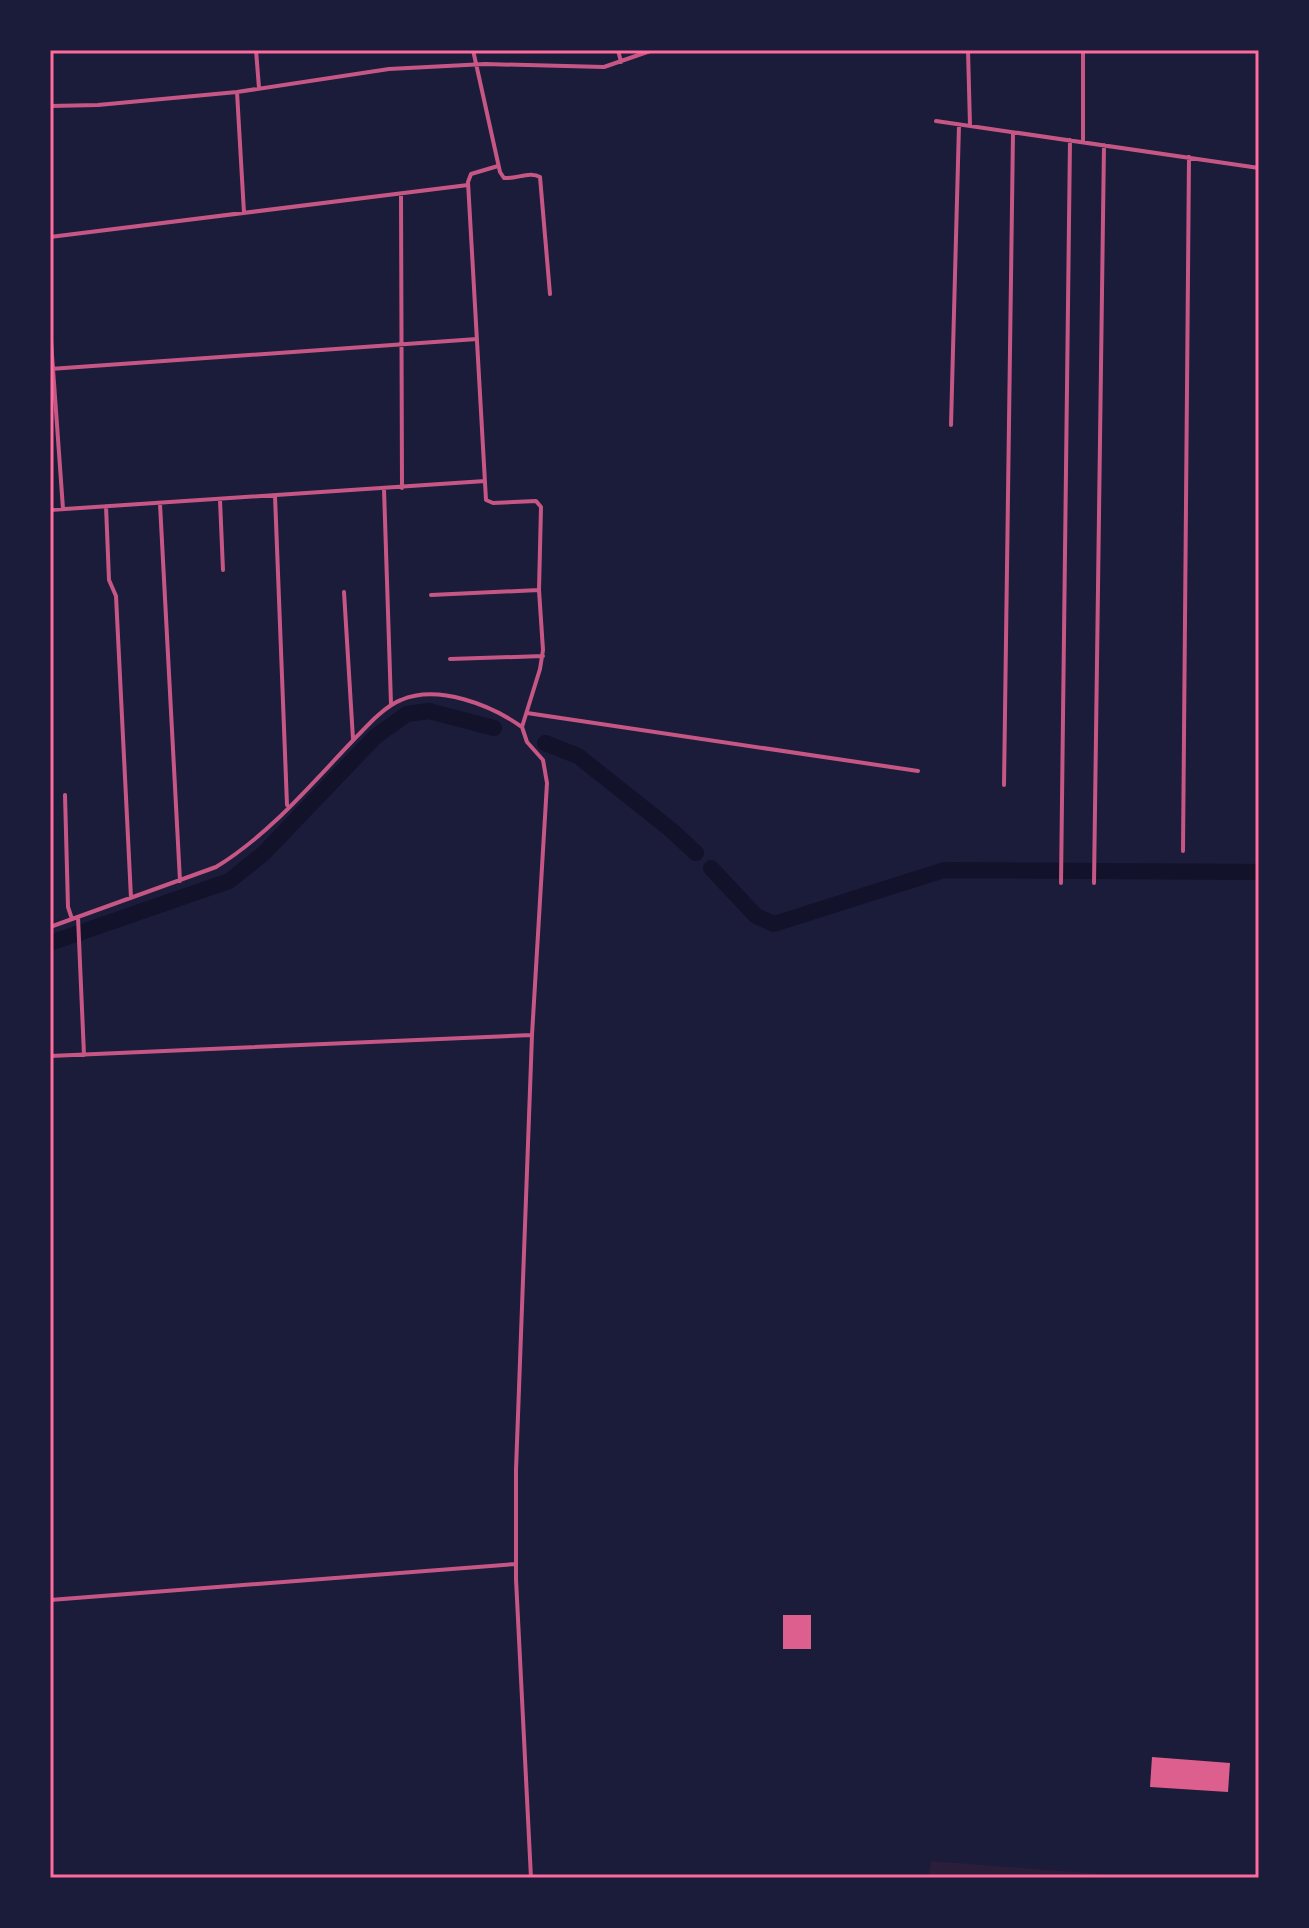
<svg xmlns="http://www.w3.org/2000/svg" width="1309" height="1928" font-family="'Exo 2',sans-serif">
<rect width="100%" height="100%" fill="#1b1b3a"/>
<path fill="#2a1e3b" d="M931 1861 1154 1878H928Z"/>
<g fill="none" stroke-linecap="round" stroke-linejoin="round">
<path stroke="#12122b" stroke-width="16" d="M545 743 578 756 670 829 696 853
M711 868 756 916 774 924 944 870 1259 872
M50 943 229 881 263 854 376 736 407 714 429 711 494 728"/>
</g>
<path fill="#dd5f8e" d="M783 1615H811V1649H783Z
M1152 1757 1230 1763 1228 1792 1150 1787Z"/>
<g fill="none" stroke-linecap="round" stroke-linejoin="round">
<path stroke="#c65784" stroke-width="4" d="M256 50 259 88
M473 50 500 172 504 178C517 179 530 171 540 177L550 294
M618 50 621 62
M968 50 970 126
M1083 50V142
M237 92 244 213
M50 106 98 105 237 92 389 69 485 64 604 67 653 50
M936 121 1259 168
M498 166 471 174 468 182 486 500 493 503 536 501 541 507 539 590 543 650 540 669 522 727 527 742 543 760 547 783 532 1035 516 1470V1579L531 1878
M401 194 402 488
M50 237 468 185
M50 327 63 509
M50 369 477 339
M951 425 959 125
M384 489 391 704
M275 496 287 805
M220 500 223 570
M160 504 180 881
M106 506 109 580 116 596 131 898
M50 510 485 481
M344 592 353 739
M431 595 539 590
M450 659 543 656
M527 713 918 771
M1004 785 1013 133
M65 795 68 907 72 919
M1183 851 1189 157
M1061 883 1070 140
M1094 883 1104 145
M78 917 84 1055
M50 927 216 867C277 830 324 768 375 718 383 711 390 704 401 700 438 684 491 705 522 727
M50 1056 531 1035
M50 1600 516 1564"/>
</g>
<rect width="1309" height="1928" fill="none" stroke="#1b1b3a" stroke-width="104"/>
<rect x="52" y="52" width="1205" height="1824" fill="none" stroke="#ff6b9d" stroke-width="3"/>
</svg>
